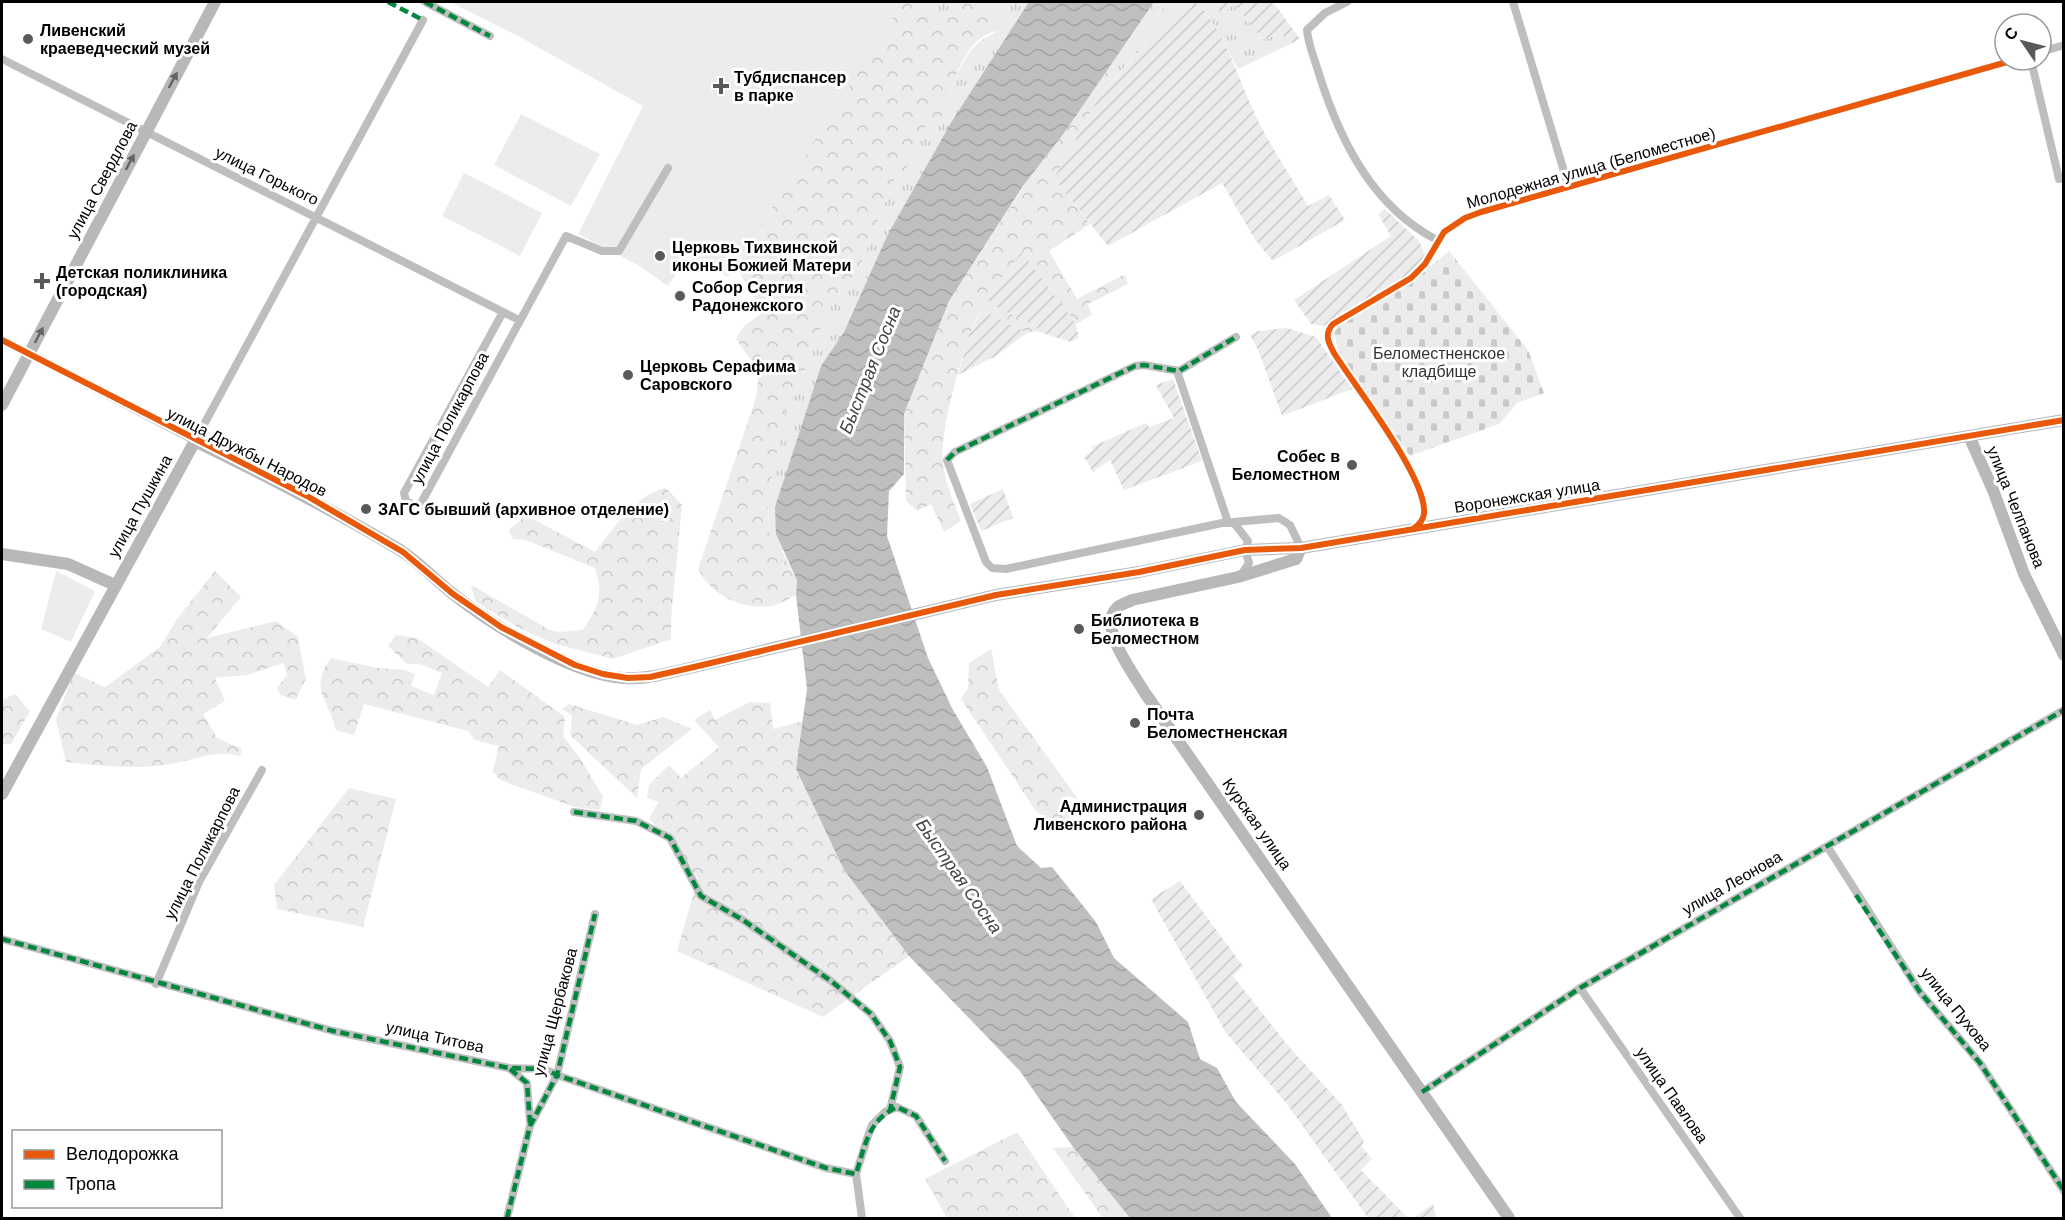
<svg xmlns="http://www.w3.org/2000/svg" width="2065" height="1220" font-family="Arial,sans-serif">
<defs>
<pattern id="grass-tufts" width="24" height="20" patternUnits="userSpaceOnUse" patternTransform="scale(1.5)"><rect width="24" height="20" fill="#ececec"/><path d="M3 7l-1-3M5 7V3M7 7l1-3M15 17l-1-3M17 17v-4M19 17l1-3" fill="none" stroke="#c9c9c9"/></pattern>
<pattern id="forest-crowns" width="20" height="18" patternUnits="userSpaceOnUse" patternTransform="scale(1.5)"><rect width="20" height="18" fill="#ececec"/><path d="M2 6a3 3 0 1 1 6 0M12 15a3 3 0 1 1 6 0" fill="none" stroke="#c9c9c9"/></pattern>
<pattern id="cemetery-stones" width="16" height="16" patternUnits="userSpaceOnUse" patternTransform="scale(1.5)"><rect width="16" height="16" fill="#ececec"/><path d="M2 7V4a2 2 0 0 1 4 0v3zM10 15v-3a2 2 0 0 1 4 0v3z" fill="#c9c9c9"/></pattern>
<pattern id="garden-furrows" width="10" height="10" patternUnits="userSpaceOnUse" patternTransform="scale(1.5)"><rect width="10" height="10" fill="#ececec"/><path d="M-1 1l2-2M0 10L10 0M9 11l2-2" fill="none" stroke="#c9c9c9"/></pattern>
<pattern id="water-waves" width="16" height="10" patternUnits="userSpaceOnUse" patternTransform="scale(1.5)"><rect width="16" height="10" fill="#bfbfbf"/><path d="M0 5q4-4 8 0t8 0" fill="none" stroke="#a2a2a2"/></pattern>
</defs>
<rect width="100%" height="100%" fill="#fff"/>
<path fill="url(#grass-tufts)" d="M921 2H965L953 17 922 14Z
M979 2H1029L887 236 844 332 821 366 782 551 797 580 779 558 769 540 768 498 785 411 806 367 813 343 832 305 860 266 895 178 918 157 915 145 928 123 944 115C954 82 962 46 996 32L997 12Z
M1169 2H1211L1217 9 1235 3 1262 39 1283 34 1290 44 1238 69 1208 15 1152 37 1120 72 1111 64 1137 27 1144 29Z"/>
<path fill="url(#forest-crowns)" d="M891 2H921L922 14 953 16 965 2H979L997 12 1007 10V19C995 35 994 29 981 38 958 55 952 90 944 115L928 123 915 145 918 157 895 178 860 266 832 305 813 343 806 367 785 411 768 498 769 539 779 558 797 580 796 595C788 599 778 606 770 606 741 610 710 594 698 569L756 398 759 371 736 339 744 326 765 311 749 291 738 268 754 228Z
M1154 2H1169L1144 29 1137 27Z
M1111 64 1120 72 1101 94 1054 178 1090 224 1049 251 1077 299 1125 274 1128 284 1088 304 1092 315 1076 324 1022 252 1010 268 992 305 1037 327 1036 331 1027 333 988 313 978 315C964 344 939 432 943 463 945 483 954 502 961 521L944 532 931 504 917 511 906 501 904 414 949 301 1024 186Z
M666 488 682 505 671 619V639L613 659 556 644 521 629 476 602 471 587 473 586 550 630 559 632 583 630C598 606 604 596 595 568L526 540 513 539 509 530 523 518 535 520 595 552C613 529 636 494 666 488Z
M215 571 241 597 207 638 276 621 298 637 306 679 295 700 281 695 277 688 287 675 284 663 247 675 215 678 225 701 203 714 217 738 242 749 240 756C214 749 190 762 163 765 132 770 98 765 66 762L56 719 74 673 105 687 160 647 177 619Z
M396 635 417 638 488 687 500 670 565 717 563 736 580 758 603 797 600 810 575 807 500 780 493 771 499 746 475 740 468 731 364 704 354 735 336 730C329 699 308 690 331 658L378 668 405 670 415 674 411 686 434 695 442 673 420 664H407L388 646Z
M991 649 999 690 1078 799 1066 796 1062 801 1074 823 1062 828 1036 811 961 699 968 688 969 663Z
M15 694 30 711 11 744H2V700Z
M750 702 770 703 773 729 803 721 796 770 844 870 909 956 823 1017 677 951 698 878 649 818 659 802 647 798 649 785 669 765 681 778 719 747 694 720 710 710 715 720Z
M569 704 637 725 663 717 692 729 641 769 637 798 570 735 572 715 562 709Z
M349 788 396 799 363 927 277 909 274 885Z
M1017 1132 1075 1218H947L925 1179Z
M1073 1147 1130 1218H1103L1053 1148Z"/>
<path fill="url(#cemetery-stones)" d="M1449 251 1528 350 1544 393 1517 403 1499 424 1410 456 1339 353 1334 333 1340 324 1414 280Z"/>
<path fill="#ececec" d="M450 2H903L728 277 688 256 668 286 638 265 578 234 643 106 518 36Z
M521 114 600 154 571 206 494 165Z
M464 173 542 213 520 256 442 216Z
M56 571 95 591 71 642 41 629Z"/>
<path fill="url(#garden-furrows)" d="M1211 2H1273L1300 39 1290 44 1282 34 1262 39 1235 4 1222 14Z
M1194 3 1199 4C1225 36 1237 73 1253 110 1268 143 1290 175 1308 206L1329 195 1345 220 1273 261 1256 241 1222 183 1108 246 1054 178 1101 94 1152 37Z
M1385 209 1419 241 1425 254C1411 285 1352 306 1324 326L1311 324 1294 300 1391 236 1378 214Z
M1022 252 1076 324 1079 338 1071 342 1036 331 1037 327 992 305 986 296Z
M988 313 1027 333 994 357 958 375 969 335 979 315Z
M1287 328 1316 337 1352 389 1282 416 1259 352 1250 335 1258 331Z
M1173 379 1202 461 1124 490 1110 460 1093 472 1084 457 1093 450 1091 447 1146 423 1149 427 1174 418 1156 385Z
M1003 489 1013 518 981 531 970 504Z
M1180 881 1243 966 1233 976 1289 1047 1342 1105 1364 1141 1361 1146 1372 1159 1361 1170 1408 1218H1368L1287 1104 1226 1033 1151 899Z
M1433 1204 1436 1218H1413Z"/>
<path fill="url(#water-waves)" d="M1029 2H1154L1064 133 1023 186 949 301 904 414V474L889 491 887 536 928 658 953 710 987 767 1017 846 1041 868 1052 867 1096 922 1114 958 1188 1022 1200 1059 1217 1068 1236 1102 1295 1164 1332 1218H1130L1073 1147 1020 1071 909 956 844 870 796 769 807 689 796 595 797 580 776 534 775 507 821 366 844 332 887 236 952 121Z"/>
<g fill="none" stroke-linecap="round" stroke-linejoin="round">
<path stroke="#bebebe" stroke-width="8" d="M425 2 490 36
M1347 2 1325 13 1307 30C1308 44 1315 60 1319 74 1340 141 1373 207 1437 240
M1513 2 1569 188
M2041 52 2064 45
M2 59 519 320
M2031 60 2059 179
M503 312 404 493 406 501 419 507 566 236 602 251H619L668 168
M1236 337 1179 371 1144 365 1135 366 955 452 947 460 986 562 992 568 1006 569 1222 523 1279 518 1290 525 1301 548
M2 340 195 441 423 20
M1177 371 1228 522
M1234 523 1248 541 1245 550 1249 563 1241 575
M1414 528C1419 524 1423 520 1424 513 1427 480 1354 384 1334 353 1328 342 1324 334 1333 324L1411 278 1425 264 1444 232 1465 218 1481 212 2014 60
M574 812 636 821 670 838 701 896 743 920 831 981 871 1014 890 1041 900 1067 890 1110
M1827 846 1920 992 1980 1063 2064 1191
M2 939 333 1031 509 1068 545 1069 557 1075 826 1168 856 1174
M156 984 199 882 262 770
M1580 988 1740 1218
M510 1069 527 1083 530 1122
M1422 1092 1580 988 2064 710
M507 1218 530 1126 557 1075 595 914
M862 1218 856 1174 868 1136 872 1125 885 1112 897 1107 916 1116 945 1161"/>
<path stroke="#b8b8b8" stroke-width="12" d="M2 405 215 2
M1969 436 1993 490 2024 574 2064 655
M1301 548 1296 559 1238 577 1132 600C1127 603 1120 604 1116 609 1098 628 1134 674 1145 693L1509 1218
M2 554 68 564 115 585
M2 794 195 441C265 475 333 510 400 550 419 562 435 580 453 594 494 626 570 674 623 678 647 680 671 672 694 667L996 595 1139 572 1245 550 1301 548 2064 420"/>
<path stroke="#00873e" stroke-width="4.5" stroke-dasharray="9 4.5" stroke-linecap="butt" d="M388 2 423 20
M425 2 490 36
M947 460 955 452 1135 366 1144 365 1179 371 1236 337
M574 812 636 821 670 838 701 896 743 920 831 981 871 1014 890 1041 900 1067 890 1110
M1856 895 1920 992 1980 1063 2064 1191
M2 939 333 1031 509 1068 545 1069 557 1075 826 1168 856 1174C865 1146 868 1120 897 1107L916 1116 945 1161
M510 1069 527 1083 530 1123
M1422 1092 1580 988 2064 710
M507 1218 530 1126 557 1075 595 914"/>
<g stroke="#fff" stroke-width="10">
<path id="cycleway" d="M2 340 307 496 403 552 453 594 501 627 575 665 603 674 628 678 650 677 694 667 996 595 1139 572 1245 550 1301 548 2064 420
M1414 528C1419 525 1423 520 1424 514 1428 479 1354 385 1334 353 1328 342 1324 334 1333 324L1411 278 1425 264 1444 232 1465 218 1481 212 2014 60"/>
</g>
<use href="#cycleway" stroke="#e8590c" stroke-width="6"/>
</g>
<defs><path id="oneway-solid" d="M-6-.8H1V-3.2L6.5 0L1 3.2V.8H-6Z" transform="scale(1.5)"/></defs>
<g fill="#656565">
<use href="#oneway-solid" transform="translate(173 80) rotate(-62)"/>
<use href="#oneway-solid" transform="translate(130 162) rotate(-62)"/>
<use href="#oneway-solid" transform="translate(39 335) rotate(-62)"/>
</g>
<g fill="#595959" stroke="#fff" stroke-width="2">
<circle cx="28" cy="39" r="6"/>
<path d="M718 77h6v6h6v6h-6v6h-6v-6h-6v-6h6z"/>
<circle cx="660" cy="256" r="6"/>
<path d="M39 272h6v6h6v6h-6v6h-6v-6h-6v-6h6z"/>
<circle cx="680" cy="296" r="6"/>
<circle cx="628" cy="375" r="6"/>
<circle cx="1352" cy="465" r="6"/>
<circle cx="366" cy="509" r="6"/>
<circle cx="1079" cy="629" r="6"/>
<circle cx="1135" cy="723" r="6"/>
<circle cx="1199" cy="815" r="6"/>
</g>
<g text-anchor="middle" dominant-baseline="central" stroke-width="6" stroke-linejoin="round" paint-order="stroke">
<g font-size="16" font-weight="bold" fill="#000" stroke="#fff" text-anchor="start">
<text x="40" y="30">Ливенский<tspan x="40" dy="18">краеведческий музей</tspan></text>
<text x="734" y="77">Тубдиспансер<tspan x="734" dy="18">в парке</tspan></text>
<text x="672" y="247">Церковь Тихвинской<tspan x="672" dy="18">иконы Божией Матери</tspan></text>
<text x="56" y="272">Детская поликлиника<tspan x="56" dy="18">(городская)</tspan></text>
<text x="692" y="287">Собор Сергия<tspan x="692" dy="18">Радонежского</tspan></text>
<text x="640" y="366">Церковь Серафима<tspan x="640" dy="18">Саровского</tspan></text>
<text x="1340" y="456" text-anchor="end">Собес в<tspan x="1340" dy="18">Беломестном</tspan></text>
<text x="378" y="509">ЗАГС бывший (архивное отделение)</text>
<text x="1091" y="620">Библиотека в<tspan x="1091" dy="18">Беломестном</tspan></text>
<text x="1147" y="714">Почта<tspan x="1147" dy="18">Беломестненская</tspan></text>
<text x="1187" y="806" text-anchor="end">Администрация<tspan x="1187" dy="18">Ливенского района</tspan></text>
</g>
<g font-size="16" fill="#000" stroke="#fff">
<text transform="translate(1591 168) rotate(-16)">Молодежная улица (Беломестное)</text>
<text transform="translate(267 176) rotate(26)">улица Горького</text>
<text transform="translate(102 180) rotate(-62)">улица Свердлова</text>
<text transform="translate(450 418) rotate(-62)">улица Поликарпова</text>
<text transform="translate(247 452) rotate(27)">улица Дружбы Народов</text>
<text transform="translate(1527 496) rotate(-9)">Воронежская улица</text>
<text transform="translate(140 506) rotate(-61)">улица Пушкина</text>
<text transform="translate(2016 507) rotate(68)">улица Челпанова</text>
<text transform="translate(1257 824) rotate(55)">Курская улица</text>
<text transform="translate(202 853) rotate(-63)">улица Поликарпова</text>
<text transform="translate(1732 883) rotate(-30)">улица Леонова</text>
<text transform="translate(1956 1009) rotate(51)">улица Пухова</text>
<text transform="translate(555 1012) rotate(-75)">улица Щербакова</text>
<text transform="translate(435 1037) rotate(12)">улица Титова</text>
<text transform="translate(1672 1095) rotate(55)">улица Павлова</text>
</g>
<g font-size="16" fill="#333" stroke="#fff">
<text x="1439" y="353">Беломестненское<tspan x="1439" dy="18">кладбище</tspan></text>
</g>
<g font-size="18" font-style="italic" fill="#444" stroke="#fff">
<text transform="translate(870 370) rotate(-68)">Быстрая Сосна</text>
<text transform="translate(959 876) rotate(55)">Быстрая Сосна</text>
</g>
</g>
<rect width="2065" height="1220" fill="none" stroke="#000000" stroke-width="6"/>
<rect x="12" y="1130" width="210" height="78" fill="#ffffff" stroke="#999999" stroke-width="1.5"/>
<rect x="24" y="1150" width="30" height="9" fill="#e8590c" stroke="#999999" stroke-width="1.5"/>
<text x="66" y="1160" font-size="18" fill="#000000">Велодорожка</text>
<rect x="24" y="1180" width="30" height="9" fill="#00873e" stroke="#999999" stroke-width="1.5"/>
<text x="66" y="1190" font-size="18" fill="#000000">Тропа</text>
<g transform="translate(2023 42) rotate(305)"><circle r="28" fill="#ffffff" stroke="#999999" stroke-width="1.5"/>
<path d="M0-4.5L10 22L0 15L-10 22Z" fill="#595959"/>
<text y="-9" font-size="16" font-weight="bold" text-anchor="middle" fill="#000000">С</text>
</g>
</svg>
